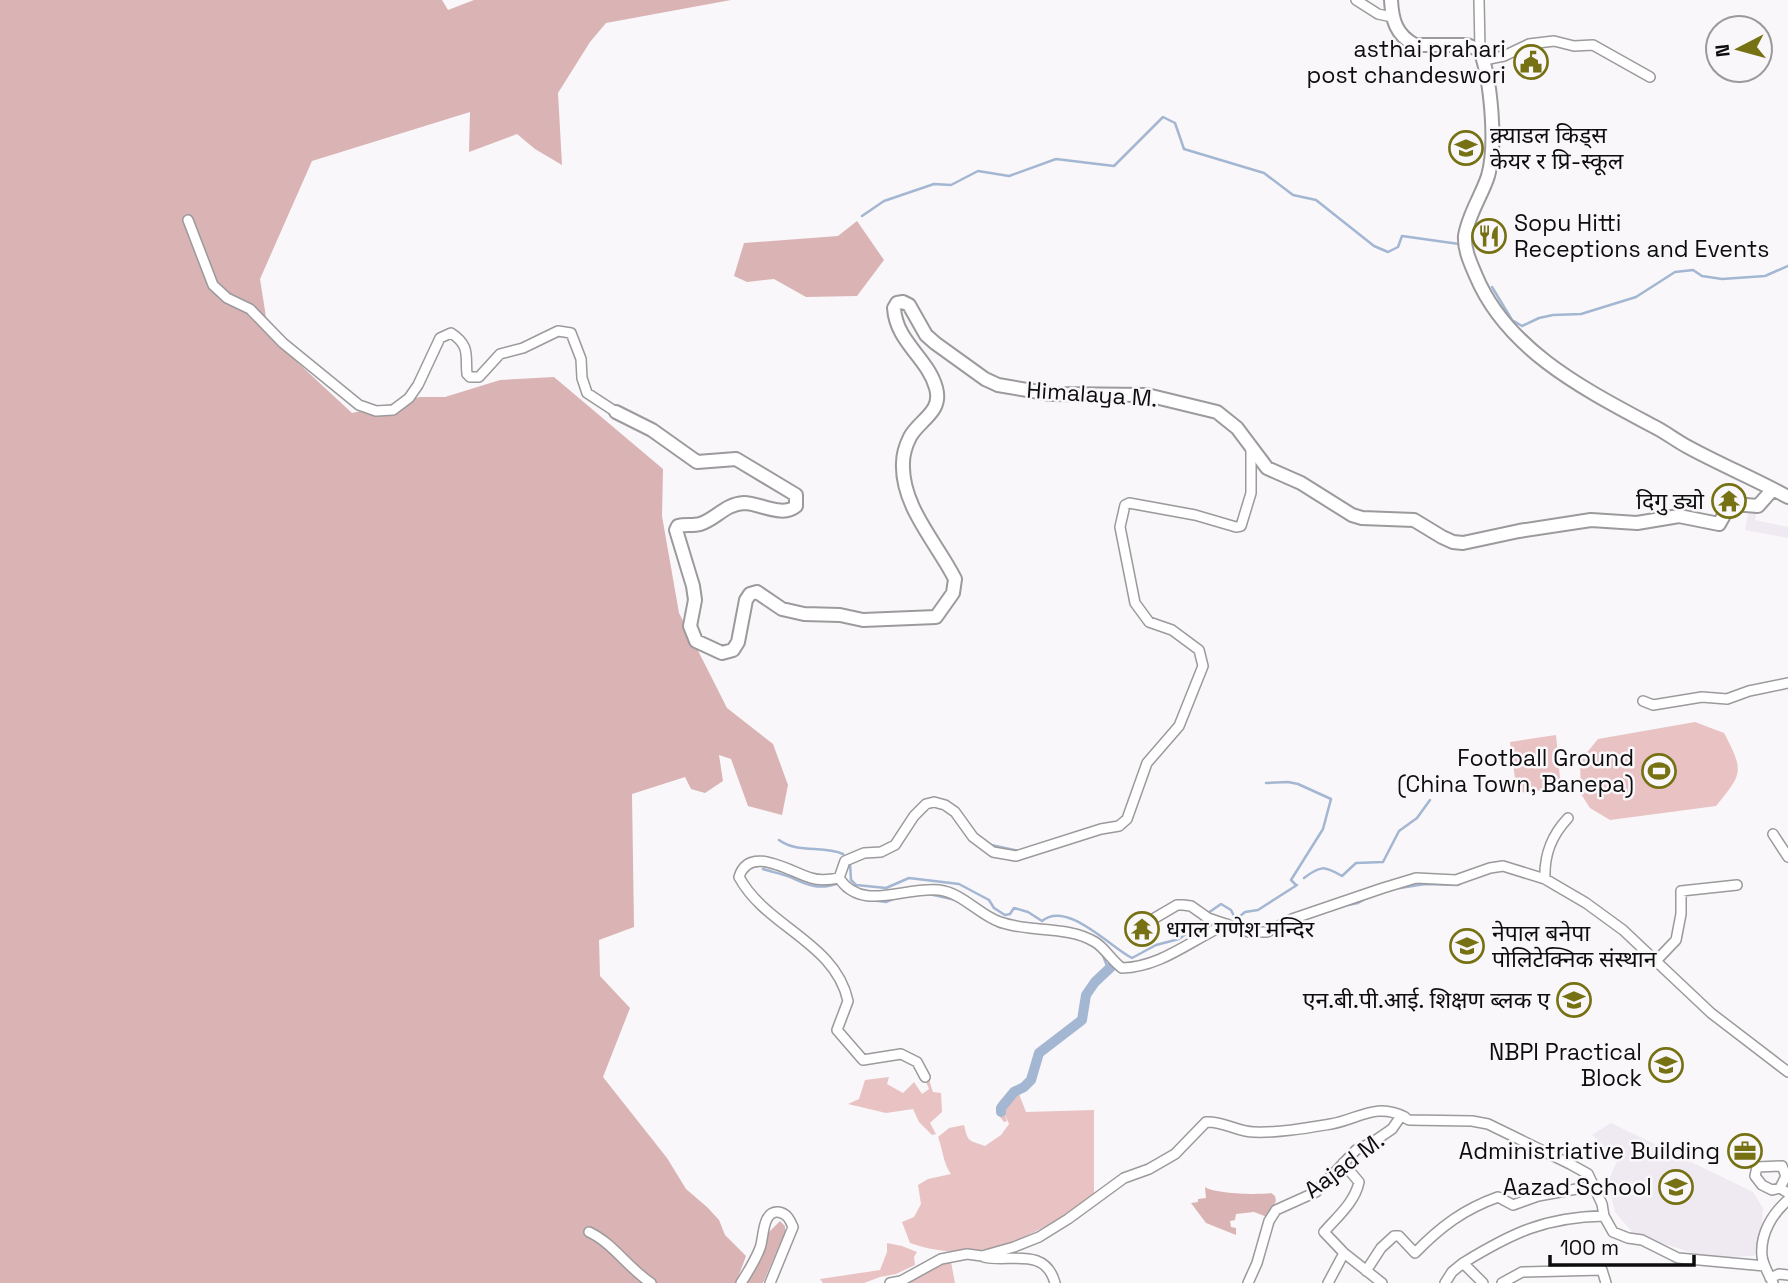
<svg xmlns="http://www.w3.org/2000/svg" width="1788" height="1283" font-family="'Space Grotesk','Noto Sans Devanagari',sans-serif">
<rect width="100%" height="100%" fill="#f9f7fa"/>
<path fill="#efe9f2" d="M1749 509 1757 510 1755 520 1788 527V538L1745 530Z
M1611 1123 1753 1192 1763 1208 1760 1252 1753 1256 1708 1258 1634 1234 1615 1212 1608 1182 1618 1159 1592 1135Z"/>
<path fill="#e9c2c3" d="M1695 722 1724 733C1744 771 1743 773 1716 806L1610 820 1590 808 1581 794 1580 761 1598 739Z
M1556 735 1561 788 1517 793 1510 742Z
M1036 1054 1041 1056C1038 1072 1033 1084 1019 1094L1026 1112 1094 1110V1194C1038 1235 982 1268 910 1243L902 1222 914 1217 921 1204 918 1185 928 1179 951 1174C943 1163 943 1150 938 1137L949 1128 964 1125C968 1142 968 1140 985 1146L1001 1135 1009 1124 1005 1114 1007 1121 1004 1122 996 1112 999 1102 1012 1087 1024 1083 1035 1063 1033 1058Z
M927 1073 933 1092 941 1093 942 1112 930 1123 936 1134 932 1135 919 1122 913 1109 886 1113 848 1104 859 1099 865 1080 889 1077 887 1084 903 1093 914 1082 922 1094 929 1089 924 1077Z
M887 1243 902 1246 917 1252 914 1257 915 1265 896 1274 880 1277 864 1283H823L820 1279 880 1270 887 1252Z
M951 1262 955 1283H903L943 1263Z"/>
<path fill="#dab3b4" d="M0 0H442L448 10 474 0H731L606 23 590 42 558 93 562 165 535 149 517 134 469 152 470 112 312 161 260 279 269 336 352 413 420 397H445L500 380 554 377 663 469 662 516 679 613 727 708 773 744 788 785 782 815 748 806 731 759 719 755 723 781 705 793 691 789 685 777 632 794 634 927 599 940 600 976 630 1008 603 1077 667 1158 686 1189 707 1207 719 1220 725 1235 746 1256 736 1283H0Z
M857 221 884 260 857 296 806 297 774 279 747 282 734 276 744 243 838 236Z
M1205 1187C1215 1194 1258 1195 1271 1193L1275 1196 1276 1201 1267 1217 1254 1212 1236 1214 1235 1220 1230 1221 1231 1227 1236 1228V1235L1206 1223 1191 1203 1198 1202V1199L1206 1198Z
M780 1221 785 1226V1232L763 1283H744L769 1232Z"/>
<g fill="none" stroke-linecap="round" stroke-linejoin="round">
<path stroke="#a3b6d2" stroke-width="2.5" d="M862 216 884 201 934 184 951 185 978 171 1009 176 1056 159 1114 166 1163 117 1175 123 1184 149 1264 173 1293 195 1316 200 1374 246 1388 252 1398 247 1402 236 1459 244
M1492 287 1512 320 1522 326 1539 318 1553 315 1581 314 1636 297 1675 272 1693 270 1702 276 1722 279 1765 276 1788 266
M1266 783 1288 782 1298 784 1331 799 1323 829 1291 880 1296 885
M779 840C798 854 823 845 843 854
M1051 841 1088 829
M991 845 1019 851
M850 863 851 880 856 885 886 888 909 878 959 884 989 900 994 908 1005 915 1010 914 1014 908 1028 912 1042 921C1067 900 1110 947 1132 958L1156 945 1179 939 1197 926 1204 917
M763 869C772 872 782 874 790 877 808 886 820 890 839 883L844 891 857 897
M1304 878C1321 865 1324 866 1342 876L1356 863 1383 862 1399 831 1417 818 1430 800
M1400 888 1425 884 1458 885 1462 882
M929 894 956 900
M871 900 886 902 898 897
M1343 906 1358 903 1367 898
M1208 913 1221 904 1231 910 1234 916 1239 917 1245 912 1258 910 1297 885
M988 921 999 927 1011 929
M1222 931 1256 936
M1266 936 1277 933 1285 927
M1102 953 1107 966 1111 967
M1124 971 1131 972 1148 968"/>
<path stroke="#a3b6d2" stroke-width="10" d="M1001 1112V1108L1014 1092 1024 1087 1031 1080 1039 1053 1082 1020 1086 995 1095 982 1111 967"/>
<g stroke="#9c9a9c" stroke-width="12">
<path id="street" d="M1356 0 1378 14 1392 17
M1479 0 1480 50
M1484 60 1504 56 1529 44 1554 41 1574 46 1593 45 1650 77
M188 220 213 285 227 298 250 309 283 343 359 405 376 411 393 410 409 398 418 385 440 338 451 333C471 346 465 356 467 374L470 377H479L500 354 523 348 558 331 571 333 581 359 582 378 587 393 616 412
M1643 701 1653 705 1702 697 1727 699 1749 691 1788 683
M1773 834 1788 857
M839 878C829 880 820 881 811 878 790 872 749 844 739 877 766 927 835 942 848 1001L837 1030 863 1060 901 1054 917 1062 925 1077
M1545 879C1544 855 1551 836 1568 818
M1148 922 1177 905H1183L1191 906 1208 918 1249 932H1267L1292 919 1383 888 1416 878 1456 880 1490 868 1503 866 1545 879 1586 903 1623 930 1711 1013 1788 1072
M1227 924C1192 939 1162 967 1122 968 1112 961 1105 948 1095 942 1067 925 1030 933 1000 922 979 915 963 893 939 890 905 886 862 913 839 878L845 861 864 853 881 852 895 845 914 816 926 804 934 802 945 805 955 812 973 837 993 852 1016 856 1101 829 1119 826 1127 819 1147 763 1179 726 1203 666 1199 650 1172 630 1149 622 1135 603 1120 527 1125 505 1129 503 1195 515 1236 527 1241 526 1251 493V448
M1655 962 1676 940 1681 914V891L1737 885
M1343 1163 1359 1182C1355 1202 1337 1217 1324 1232L1344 1253 1382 1283
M1780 1188 1786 1176 1782 1166 1757 1167 1755 1176 1762 1185 1772 1190 1780 1188 1788 1193
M589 1232C613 1243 628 1268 651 1283
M984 1257C1009 1263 1045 1246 1055 1283
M1463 1263C1512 1233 1545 1217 1604 1216
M1366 1271 1381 1248 1394 1236H1399L1415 1253C1440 1227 1464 1209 1498 1197L1513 1205 1538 1196 1593 1186
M1770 1278 1779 1274 1788 1275
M741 1283C748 1272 755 1261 760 1248 764 1238 762 1211 778 1212 787 1213 790 1220 793 1227L770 1283
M890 1283 901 1281 941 1259 967 1254 982 1256 1014 1247 1039 1237 1068 1219 1124 1178 1149 1169 1175 1154 1206 1122C1224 1121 1237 1132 1254 1132 1279 1133 1307 1128 1331 1124 1359 1119 1376 1102 1405 1117
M1248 1283 1257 1263 1269 1221 1276 1210 1316 1192 1356 1150 1373 1142 1392 1129 1401 1116 1409 1120 1472 1121 1488 1124 1570 1164 1588 1174 1602 1204 1604 1216 1613 1232 1628 1238 1642 1240 1678 1258 1765 1266
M1328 1283 1344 1253
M1445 1283 1452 1272 1463 1263 1483 1283
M1502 1283 1522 1272 1602 1270 1606 1283
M1773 1283C1769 1275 1763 1265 1762 1256 1760 1234 1772 1214 1788 1200"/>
</g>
<g stroke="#9c9a9c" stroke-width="16">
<path id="secondary" d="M1391 0C1392 20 1396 35 1415 45H1467L1480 50C1491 80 1497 145 1488 176 1482 195 1468 215 1465 236 1464 250 1471 264 1476 276 1507 350 1584 389 1651 425 1664 431 1675 440 1688 447 1721 465 1755 479 1788 497
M616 412 652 430 697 462 736 459 796 495V506C782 518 760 503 744 503 725 504 716 519 700 524 693 526 685 524 678 526L676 530 693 586 695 600 690 626 696 641 722 653 733 650 738 642 746 600 750 594 757 592 782 609 804 614 840 615 863 620 936 617 953 593 955 579C937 543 901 506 903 463 903 455 906 445 910 437 919 420 943 412 936 388 928 358 896 342 894 308L897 303 903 302 909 305 926 335 935 343 985 379 998 385 1051 394 1147 395 1217 412 1237 428 1267 468 1301 483 1352 515 1362 518 1414 520 1442 537 1453 542 1463 543 1519 531 1591 520 1637 523 1679 516 1719 524 1728 508 1733 504 1758 506 1773 489"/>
</g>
<use href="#street" stroke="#fff" stroke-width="9"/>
<use href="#secondary" stroke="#fff" stroke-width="12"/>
</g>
<defs>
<g id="civic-ring" transform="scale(1.75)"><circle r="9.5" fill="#f9f7fa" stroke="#767113" stroke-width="1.5"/><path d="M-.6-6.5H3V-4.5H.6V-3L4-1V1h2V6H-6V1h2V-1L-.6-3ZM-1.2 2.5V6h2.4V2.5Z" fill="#767113"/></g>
<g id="school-ring" transform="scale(1.75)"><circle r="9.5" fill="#f9f7fa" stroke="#767113" stroke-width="1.5"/><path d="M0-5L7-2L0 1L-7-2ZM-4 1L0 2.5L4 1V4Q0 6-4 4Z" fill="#767113"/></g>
<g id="restaurant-ring" transform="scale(1.75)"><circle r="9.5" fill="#f9f7fa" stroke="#767113" stroke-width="1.5"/><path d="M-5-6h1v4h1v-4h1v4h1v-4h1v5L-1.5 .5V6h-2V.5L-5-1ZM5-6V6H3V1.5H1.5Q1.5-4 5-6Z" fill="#767113"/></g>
<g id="temple-ring" transform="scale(1.75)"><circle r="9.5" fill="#f9f7fa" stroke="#767113" stroke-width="1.5"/><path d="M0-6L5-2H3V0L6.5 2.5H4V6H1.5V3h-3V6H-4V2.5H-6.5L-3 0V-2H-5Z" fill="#767113"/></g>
<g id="stadium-ring" transform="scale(1.75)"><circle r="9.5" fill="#f9f7fa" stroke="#767113" stroke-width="1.5"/><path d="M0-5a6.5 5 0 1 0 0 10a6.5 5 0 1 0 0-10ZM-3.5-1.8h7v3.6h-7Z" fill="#767113"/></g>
<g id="university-ring" transform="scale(1.75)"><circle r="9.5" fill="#f9f7fa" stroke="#767113" stroke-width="1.5"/><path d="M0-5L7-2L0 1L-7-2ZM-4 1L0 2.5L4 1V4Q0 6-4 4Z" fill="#767113"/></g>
<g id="office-ring" transform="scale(1.75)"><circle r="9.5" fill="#f9f7fa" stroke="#767113" stroke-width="1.5"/><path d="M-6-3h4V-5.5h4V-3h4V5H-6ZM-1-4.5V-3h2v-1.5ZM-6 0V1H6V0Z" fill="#767113"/></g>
</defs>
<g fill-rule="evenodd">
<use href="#civic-ring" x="1531" y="62"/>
<use href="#school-ring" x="1466" y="148"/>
<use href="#restaurant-ring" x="1489" y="236"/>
<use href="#temple-ring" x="1729" y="501"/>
<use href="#stadium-ring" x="1659" y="771"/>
<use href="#temple-ring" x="1142" y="929"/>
<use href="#school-ring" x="1467" y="946"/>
<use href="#school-ring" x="1574" y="1000"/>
<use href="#university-ring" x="1666" y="1065"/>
<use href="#office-ring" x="1745" y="1151"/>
<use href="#school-ring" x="1676" y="1187"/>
</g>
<g text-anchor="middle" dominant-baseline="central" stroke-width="5" stroke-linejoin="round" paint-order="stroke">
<g font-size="23" fill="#0d0d0e" stroke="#f9f7fa" text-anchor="end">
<text x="1506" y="49">asthai prahari<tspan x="1506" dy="26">post chandeswori</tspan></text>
<text x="1490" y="135" text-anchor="start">क्र्याडल किड्स<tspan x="1490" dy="26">केयर र प्रि-स्कूल</tspan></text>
<text x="1514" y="223" text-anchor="start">Sopu Hitti<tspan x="1514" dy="26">Receptions and Events</tspan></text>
<text x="1704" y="501">दिगु ड्यो</text>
<text x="1634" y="758">Football Ground<tspan x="1634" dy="26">(China Town, Banepa)</tspan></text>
<text x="1166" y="929" text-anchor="start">धगल गणेश मन्दिर</text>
<text x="1492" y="933" text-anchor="start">नेपाल बनेपा<tspan x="1492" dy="26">पोलिटेक्निक संस्थान</tspan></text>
<text x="1550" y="1000">एन.बी.पी.आई. शिक्षण ब्लक ए</text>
<text x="1642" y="1052">NBPI Practical<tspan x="1642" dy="26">Block</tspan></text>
<text x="1720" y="1151">Administriative Building</text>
<text x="1652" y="1187">Aazad School</text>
</g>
<g font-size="23" fill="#0d0d0e" stroke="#f9f7fa">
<text transform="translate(1092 394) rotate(4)">Himalaya M.</text>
<text transform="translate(1344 1165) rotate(-37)">Aajad M.</text>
</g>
</g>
<g transform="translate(1739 49) rotate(264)"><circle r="33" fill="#f9f7fa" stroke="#9b999c" stroke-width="2"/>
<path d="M0-5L12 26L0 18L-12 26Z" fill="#767113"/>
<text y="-10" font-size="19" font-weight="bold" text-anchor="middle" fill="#0d0d0e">N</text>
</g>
<path d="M1550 1255v10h144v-10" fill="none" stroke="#0d0d0e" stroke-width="3.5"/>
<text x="1560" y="1255" font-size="21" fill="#0d0d0e" stroke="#f9f7fa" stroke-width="5" paint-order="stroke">100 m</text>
</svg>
